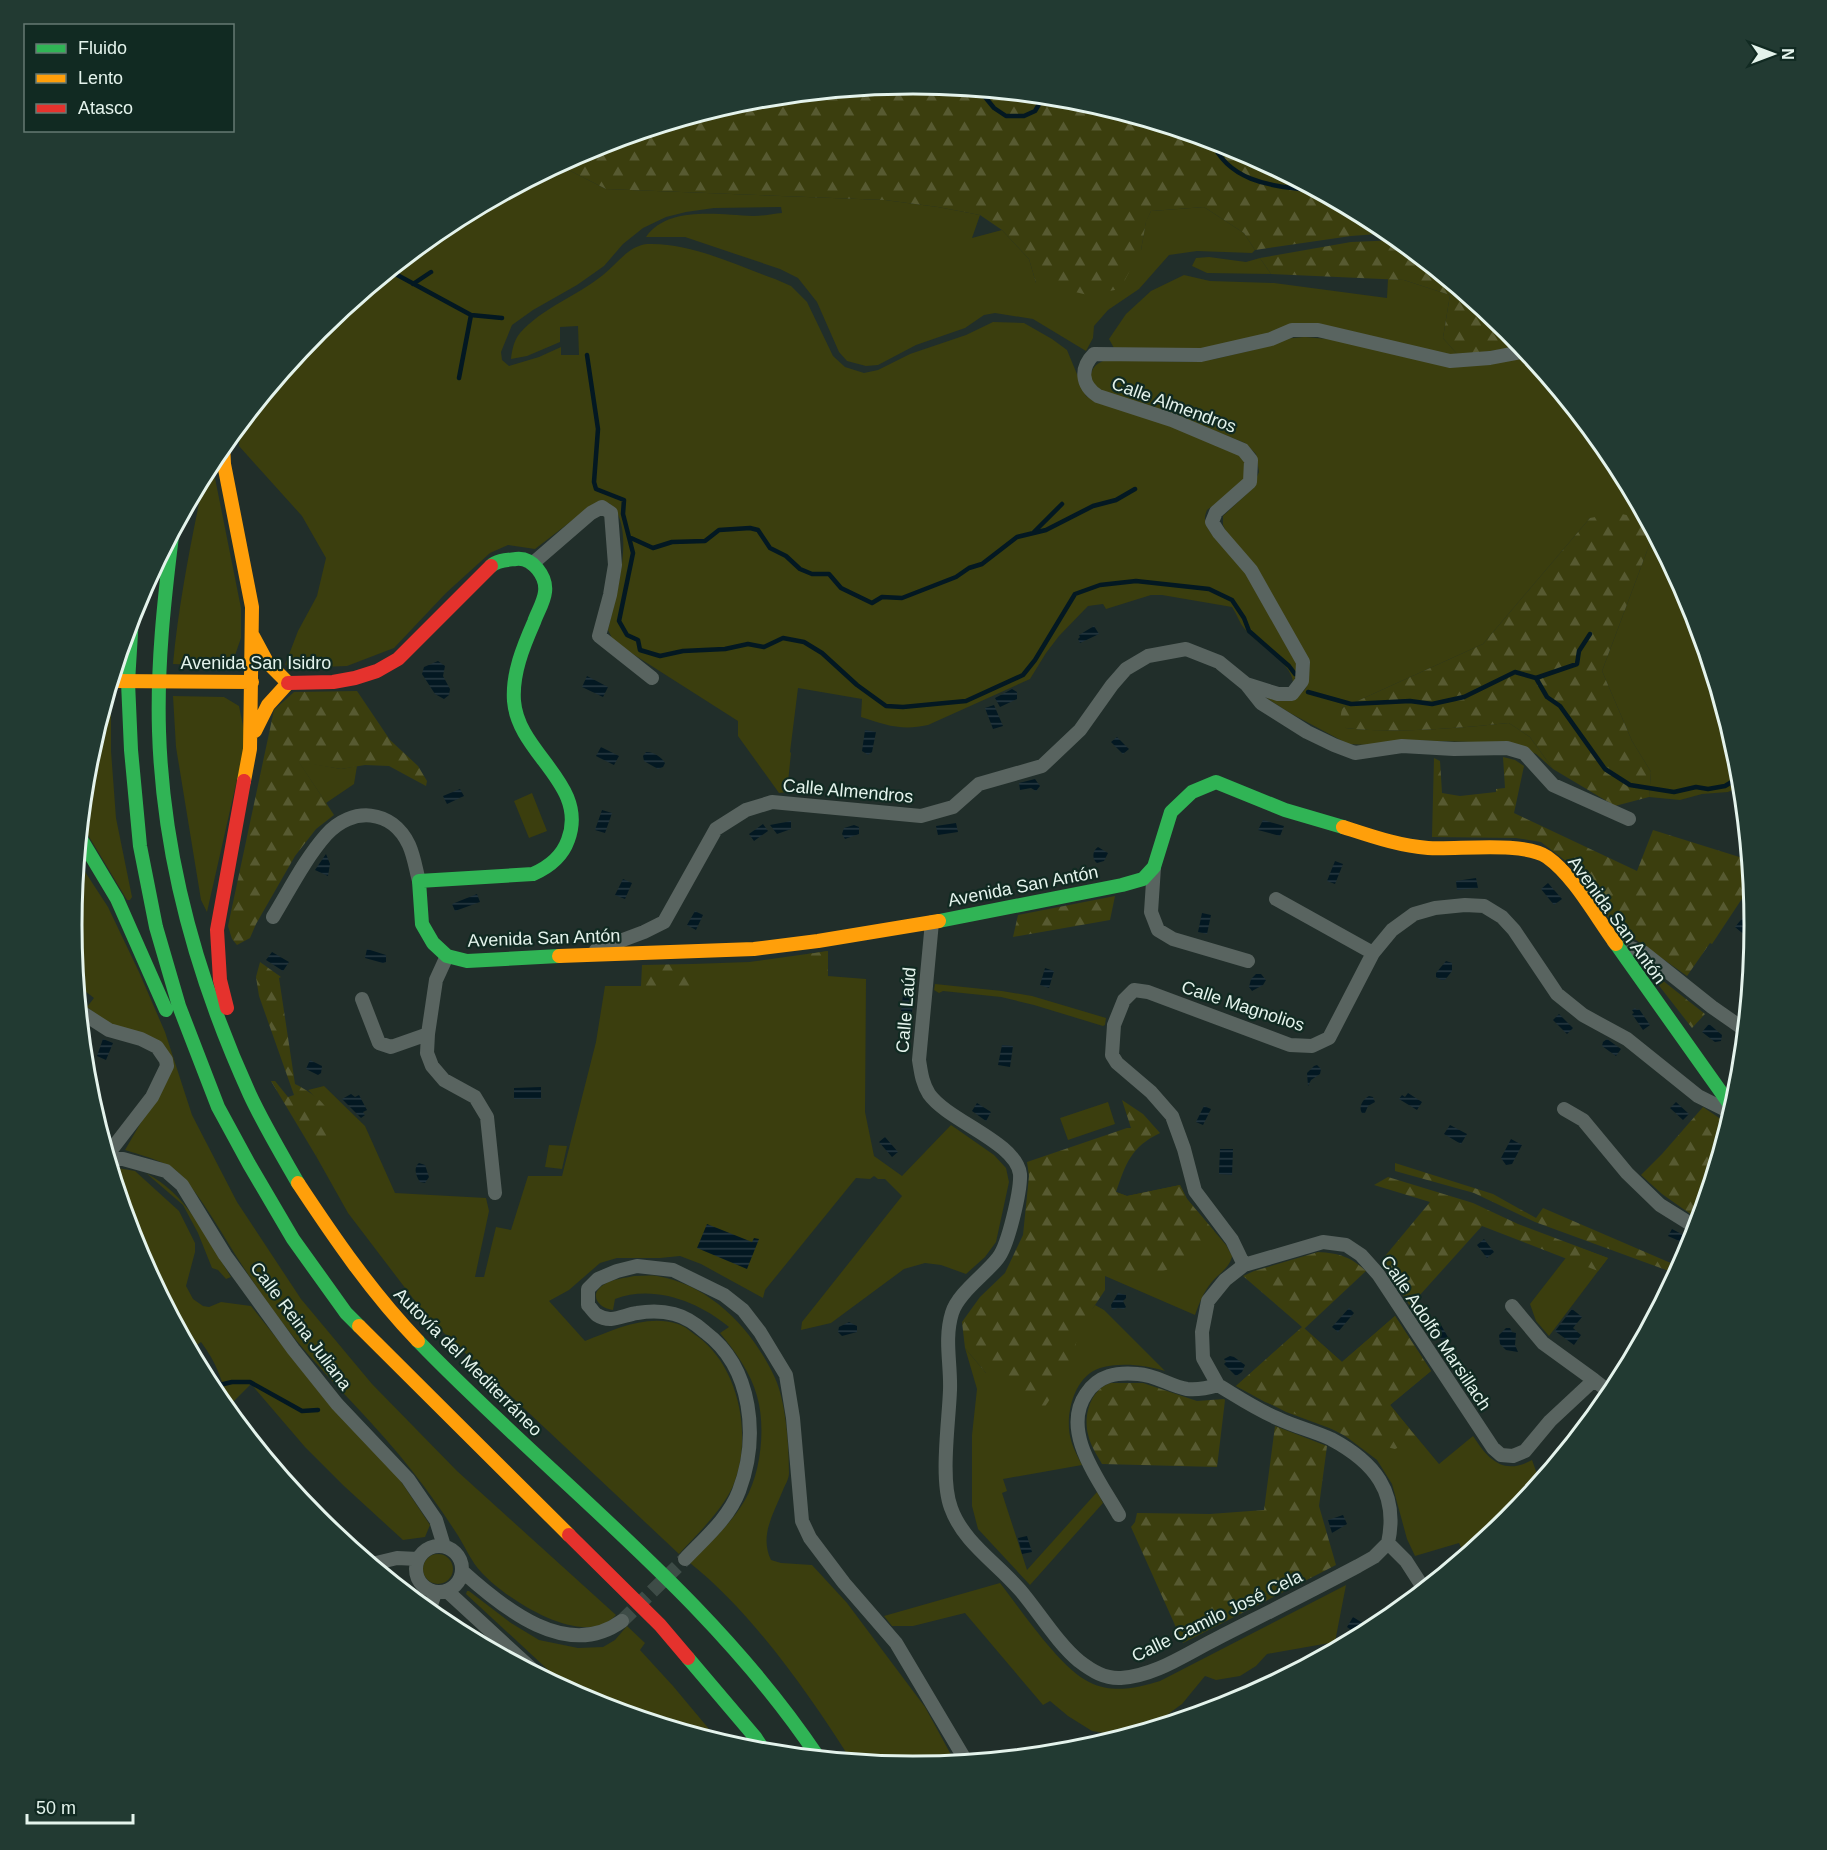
<svg xmlns="http://www.w3.org/2000/svg" width="1827" height="1850" font-family="Helvetica,sans-serif">
<defs>
<pattern id="forest-firs" width="22" height="20" patternUnits="userSpaceOnUse" patternTransform="scale(1.5)"><rect width="22" height="20" fill="#3b3e0e"/><path d="M5 1l3.5 6h-7zM16 11l3.5 6h-7z" fill="#575a31"/></pattern>
<pattern id="water-rules" width="6" height="5" patternUnits="userSpaceOnUse" patternTransform="scale(1.5)"><rect width="6" height="5" fill="#031822"/><path d="M0 2.5h6" fill="none" stroke="#283a42"/></pattern>
</defs>
<rect width="100%" height="100%" fill="#212e2a"/>
<path fill="#3b3e0e" d="M559 165 606 189 885 200 938 207 980 215 972 238 1002 230 1029 259 1036 283 1141 250 1146 221 1151 211 1204 207 1244 233 1255 250 1252 253 1197 251 1169 255 1139 289 1108 310 1094 326 1093 338 1086 351 1033 319 995 313 984 315 965 328 916 345 878 365 866 366 847 361 839 352 817 302 798 278 780 269 685 237H646C668 205 720 215 753 216 763 216 772 214 782 213L781 207 714 208 686 212 666 217 643 228 623 244 604 266 577 285 533 310 512 325 501 352 502 360 509 366 539 357 561 347V355H579L578 326 560 327V342L527 356 511 359C512 350 514 340 520 333 542 308 577 296 603 275 617 264 628 246 647 244 689 242 736 265 775 279L791 286 807 302 833 356 845 367 864 373 878 370 910 354 966 335 993 322 1024 323 1052 339 1067 350 1086 396 1098 403 1161 419 1240 453C1259 481 1227 496 1207 510 1205 515 1204 519 1206 524 1211 538 1226 547 1235 559 1258 589 1290 635 1299 671L1293 682C1291 662 1256 644 1244 628 1239 622 1237 614 1232 607L1162 595H1151L1106 609 1103 604 1088 606 1059 636 1046 653 1030 679 928 725C902 731 885 725 861 717L862 699 798 688 790 752 791 753 787 792 779 793 738 736V721L614 642 608 630C615 599 638 526 609 503L591 506 535 549 508 545 490 553 446 593 394 648 347 666 295 668 285 665 298 631 317 596 326 558 302 516 239 446 240 426 319 330 446 225Z
M1209 257 1246 262 1260 258 1271 274 1207 273 1192 266 1196 258Z
M1184 275 1210 281 1274 283 1387 298 1388 279 1404 280 1450 295 1443 338 1459 356 1448 355 1342 329 1259 337 1210 348H1114L1109 339 1126 314 1151 291Z
M1305 337 1338 340 1447 366 1529 355 1613 458 1691 603 1739 761 1741 786 1728 792 1702 794 1680 800 1649 797 1651 772 1632 741 1602 671 1650 543 1590 518 1483 644 1342 708 1346 728C1399 734 1455 728 1509 723L1530 737 1553 769 1536 754 1511 743 1401 740 1370 745 1348 744 1290 713 1262 695C1292 696 1311 703 1309 665L1228 536 1223 525V516L1251 490 1259 472 1256 454 1245 443 1154 407 1105 395 1090 382C1091 369 1094 364 1106 360L1191 362 1215 359 1253 350 1282 339Z
M210 466 213 468 241 608V638L234 658 217 666 173 664C179 600 192 537 205 474Z
M108 694H111V751L116 818 132 897 130 900H127L82 825 88 760Z
M173 696 224 697 239 706 246 740 207 912 201 900 176 747Z
M298 761 341 769 357 766 354 784 326 803Z
M532 793 547 831 529 838 514 801Z
M78 861 108 907 139 972 165 1032 192 1115 237 1202 301 1299 372 1384 457 1471 616 1615C585 1651 506 1599 482 1573 471 1562 464 1544 455 1531 442 1511 428 1491 413 1472 377 1425 333 1385 296 1340 273 1312 252 1281 233 1251 217 1225 202 1199 182 1176 168 1161 143 1156 125 1150L154 1100 170 1061 108 1023 87 1007 94 998 85 991 79 999 72 925Z
M828 951V976L866 979 865 1112 874 1156 902 1176 951 1125 994 1155 1006 1168 1009 1182 996 1242 985 1257 966 1274 941 1265 925 1263 904 1269 831 1323 801 1330 802 1322 902 1196 885 1179H878L874 1176 870 1179 856 1178 765 1290 763 1298 701 1264 680 1256 660 1258H617L600 1263 569 1290 549 1301 585 1341C614 1330 646 1314 678 1324 685 1326 691 1332 697 1336 740 1367 753 1438 733 1486 721 1512 698 1533 679 1554L428 1318 348 1213 316 1156C334 1120 338 1120 308 1090L324 1086 365 1126 395 1193 486 1198 489 1211 475 1277H484L496 1227 511 1230 528 1176H562L596 1042 605 986H691L692 964 749 962Z
M935 984 1002 991 1032 996 1106 1018 1105 1025 1103 1026 1034 1005 1001 997 943 991 939 993 934 990Z
M1108 1102 1115 1124 1068 1140 1060 1118Z
M549 1145 567 1146 562 1169 545 1167Z
M118 1168 135 1171 179 1211 195 1243V1252L186 1286 193 1299 203 1306 209 1307 221 1302 251 1306 297 1364 394 1471 430 1525 425 1537 403 1540 344 1486 305 1447 251 1384 228 1407C224 1382 216 1362 201 1342L191 1349 190 1347 136 1247 115 1176Z
M146 1173C188 1195 206 1237 231 1277L226 1279 218 1270 212 1268 198 1233 183 1205Z
M1180 1185 1187 1199 1226 1245 1232 1256C1230 1268 1218 1274 1211 1283 1203 1293 1199 1304 1195 1315L1105 1276 1116 1192 1127 1196Z
M1575 1246 1608 1258 1549 1336 1536 1321 1530 1304Z
M634 1276C642 1276 650 1275 657 1276 711 1285 753 1330 775 1378 786 1402 789 1446 789 1473 789 1479 785 1485 783 1490 774 1513 759 1535 771 1560L781 1563 812 1565 847 1603 925 1707 955 1762 913 1766 851 1760C809 1694 752 1612 690 1563 709 1544 731 1524 745 1500 761 1473 766 1427 757 1396 751 1373 735 1351 720 1333L729 1327C699 1302 654 1284 615 1299L613 1310C597 1308 588 1293 605 1284 613 1279 625 1278 634 1276Z
M1095 1305 1104 1310 1165 1371C1146 1365 1120 1362 1100 1368 1074 1376 1064 1416 1071 1440 1073 1448 1078 1457 1082 1465L1003 1479 1007 1491 1002 1493 1027 1570 1097 1492 1103 1503 1030 1585 978 1529 972 1506V1435L977 1389 965 1348 986 1373 1093 1308Z
M1395 1316 1431 1371 1390 1405 1439 1464 1473 1436C1488 1459 1503 1476 1532 1460L1540 1482 1508 1520 1465 1556 1459 1543 1415 1556 1407 1539 1392 1484 1377 1460 1340 1432 1286 1412 1236 1386 1303 1327 1342 1362Z
M423 1569a15 15 0 1 1 30 0a15 15 0 1 1-30 0Z
M1000 1583C1021 1610 1060 1668 1089 1682 1112 1694 1137 1688 1160 1681L1346 1585 1335 1642 1267 1654 1256 1666 1240 1676 1216 1680 1205 1676 1182 1704 1146 1730 1138 1732 1110 1734 1092 1731 1068 1716 1050 1701 1043 1705 965 1613 913 1626H892L884 1616Z
M467 1591H469L511 1623 539 1640 578 1648 603 1647 615 1640 627 1626 645 1643 640 1650 673 1686 719 1741 591 1702 573 1693 466 1594Z"/>
<path fill="url(#forest-firs)" d="M914 84 1078 100 1224 144 1249 161 1280 171 1381 226 1390 233 1351 236 1255 250 1244 233 1204 207 1151 211 1146 222 1141 250 1120 289 1088 295 1036 283 1029 259 1002 230 980 215 938 207 885 200 606 189 559 165 592 147 750 100Z
M1399 240 1509 330 1522 346 1459 356 1443 338 1450 295 1404 280 1271 274 1260 258 1351 242Z
M1617 513 1641 518 1650 543 1602 671 1632 741 1651 772 1649 797 1615 806 1553 769 1530 737 1509 723C1455 728 1399 734 1346 728L1340 720 1342 708 1483 644 1590 518Z
M357 691 390 740 418 766 427 781 426 786 389 766 365 765 341 769 299 762 334 815 316 829 295 856 256 924 250 938 237 945 232 939 228 926 274 710 294 692Z
M1503 757 1515 760 1524 766 1514 813 1637 871 1653 830 1749 860 1751 885 1712 944 1710 943 1687 976 1612 923 1571 865 1541 842 1516 838 1432 837 1434 758 1440 761 1442 793 1460 796 1496 792V789L1505 788Z
M1115 896 1110 920 1013 937 1018 915Z
M828 951V976L813 975 808 954Z
M260 962 281 977 279 978 295 1084C309 1091 334 1106 331 1125 330 1135 321 1147 316 1156L271 1081H275L288 1097 294 1095 259 996 256 977Z
M692 964V986H641L642 965Z
M1643 965 1705 1014 1692 1028Z
M1122 1100 1143 1114 1160 1133C1131 1147 1126 1163 1116 1192L1127 1196 1180 1185 1187 1199 1214 1231 1199 1259 1163 1271 1105 1276V1290L1081 1326 1067 1374 1044 1408 986 1373 965 1348 962 1322 980 1297 1005 1273 1023 1235 1029 1176 1027 1162 1127 1128H1131Z
M1703 1107 1728 1124 1699 1220 1662 1194 1641 1175 1662 1154Z
M1395 1163 1493 1194 1536 1218 1543 1208 1680 1267 1677 1274 1535 1222 1474 1193 1395 1171Z
M1388 1177 1473 1203 1518 1224 1608 1258 1598 1271 1482 1226 1410 1306 1381 1261 1430 1202 1374 1185Z
M1318 1252C1339 1253 1351 1257 1366 1271L1304 1329 1342 1362 1395 1316 1431 1371 1390 1405 1417 1438 1395 1449 1349 1438 1328 1427 1265 1402 1236 1386 1302 1327 1243 1276 1254 1271Z
M1111 1383H1143L1197 1401 1224 1399 1225 1400 1217 1467 1102 1464C1097 1455 1090 1445 1088 1434 1083 1416 1091 1388 1111 1383Z
M1275 1426 1327 1446 1319 1506 1336 1565 1183 1643 1131 1527 1135 1522 1137 1513 1210 1514 1264 1510Z"/>
<path fill="url(#water-rules)" d="M1094 626 1099 634 1080 643 1078 639 1080 637 1079 635Z
M438 661 445 666 443 676 450 689 449 695 444 699 435 694 422 674 424 667Z
M587 676 608 687 603 697 582 687Z
M1012 689 1017 692V699L1000 707 995 698Z
M994 705 1003 726 993 729 985 708Z
M865 730 876 732 872 752 868 755 862 751Z
M1117 737 1129 749 1123 754 1111 742Z
M601 747 619 756 614 765 596 756Z
M646 752C652 751 662 757 665 763L663 767 658 769 644 761 643 756Z
M1035 779 1040 786 1036 791 1031 788 1020 790 1019 783Z
M460 789 464 796 447 804 443 796Z
M602 810 612 813 605 833 595 830Z
M1263 820 1284 826 1280 836 1258 830Z
M791 821V829L777 834 770 825Z
M956 823 958 832 938 835 936 826Z
M763 824 768 831 754 841 749 834Z
M854 825 859 827V834L845 839 842 834 844 828Z
M1098 847 1108 853 1104 861 1097 863C1092 859 1092 851 1098 847Z
M326 854 330 864 328 876 315 870Z
M1335 861 1343 864 1335 884 1327 881Z
M1476 878 1478 888 1457 890 1456 881Z
M623 879 632 883 625 899 615 895Z
M1548 883 1562 899 1554 905 1541 889Z
M477 894 480 902 455 911 452 904Z
M695 911 703 915 696 930 687 925Z
M1202 913 1211 915 1207 934 1198 932Z
M1745 915 1755 923 1753 942 1735 927Z
M367 949 386 955V962L383 963 365 958Z
M272 952 289 962 283 971 266 960Z
M1446 961 1452 963V971L1445 980H1441L1436 977V973Z
M1045 968 1054 971 1049 988 1040 985Z
M1256 974H1261L1266 980 1263 985 1252 991 1249 987 1251 979Z
M904 987 914 988 912 1012 901 1011Z
M1635 1008 1637 1010 1639 1009 1650 1025 1643 1030 1632 1014 1634 1013 1632 1010Z
M1559 1014 1573 1028 1567 1034 1553 1020Z
M1709 1024 1722 1035 1721 1041 1715 1042 1702 1032Z
M103 1039 113 1043 106 1060 97 1056Z
M1607 1039 1621 1049 1616 1056 1602 1046 1603 1042Z
M1002 1045 1013 1046 1010 1067 998 1065Z
M310 1060 322 1066 321 1073 318 1075 306 1069Z
M1317 1065 1321 1069 1320 1074 1311 1080 1308 1086 1307 1073 1314 1066Z
M541 1087V1099H514V1088Z
M1408 1093 1422 1102 1417 1110 1399 1099 1402 1095 1405 1097Z
M351 1094 355 1097 359 1095 367 1110 363 1112 365 1115 361 1118 342 1099Z
M1369 1096 1373 1097 1375 1102 1368 1106 1365 1113H1362C1358 1107 1363 1099 1369 1096Z
M1676 1102 1689 1114 1683 1120 1670 1108Z
M977 1103 991 1112 986 1121 972 1111Z
M1204 1106 1211 1109 1203 1125 1196 1122Z
M1450 1125 1467 1134 1461 1144 1444 1134Z
M885 1137 898 1152 892 1157 879 1142Z
M1511 1139 1522 1145 1512 1164 1506 1165 1501 1158Z
M1220 1149H1233L1232 1175 1219 1174Z
M419 1163 425 1165 429 1177 425 1183 420 1182C416 1176 413 1168 419 1163Z
M707 1224 752 1242 754 1238 759 1239 747 1269 697 1248Z
M1672 1229 1689 1238 1686 1244 1668 1236Z
M1484 1239 1494 1252 1487 1258 1477 1245Z
M1118 1293 1126 1295V1298L1123 1301 1126 1307 1124 1309 1118 1308 1112 1310 1111 1305Z
M1349 1308 1354 1313 1338 1332 1332 1327Z
M1572 1309 1582 1317 1573 1328 1581 1335 1574 1345 1555 1331Z
M849 1322 857 1326V1332L842 1336 838 1332 839 1327Z
M1437 1323 1441 1325 1449 1339 1443 1343 1434 1329 1435 1328 1434 1326Z
M1506 1328H1510L1512 1332 1516 1333 1515 1345 1518 1352 1506 1350 1500 1344 1499 1335Z
M1230 1356 1234 1357 1245 1365 1242 1372 1236 1376 1224 1364 1226 1362 1224 1359Z
M1343 1515 1347 1524 1332 1533 1328 1520Z
M1027 1536 1032 1552 1022 1554 1018 1538Z
M1353 1617 1372 1629V1630L1360 1636 1347 1627Z"/>
<g fill="none" stroke-linecap="round" stroke-linejoin="round">
<path stroke="#031822" stroke-width="4.5" d="M958 88 971 90 985 97 994 108 1006 116H1024L1035 111 1044 96
M832 91 837 93 861 89
M1211 140C1229 184 1275 186 1316 191
M390 271 471 315 502 318
M413 284 431 272
M587 355 598 429 594 482 596 489 624 500 623 514 633 553 619 621 627 635 638 640 640 650 660 656 683 651 725 649 748 644 764 647 783 638 804 642 822 653 857 685 886 706 903 707 966 701 1023 675 1035 660 1075 594 1100 585 1136 581 1209 589 1232 600 1244 618 1249 631 1289 666 1295 674
M459 378 471 315
M1034 532 1062 504
M631 538 653 548 672 542 705 541 719 530 750 528 758 530 770 548 786 556 800 569 812 574H829L841 588 872 603 882 597 902 598 956 577 969 568 982 564 1017 537 1046 530 1093 506 1116 500 1135 489
M1536 678 1577 664 1579 651 1590 634
M1308 692 1351 704 1410 701 1432 704 1464 697 1515 672 1536 678 1547 697 1560 706 1605 769 1630 785 1674 792 1696 787 1708 789 1725 786 1740 777
M211 1387 232 1382H250L302 1411 318 1410"/>
<path stroke="#3e4c47" stroke-width="14" stroke-dasharray="14 7" stroke-linecap="butt" d="M622 1621 685 1559"/>
<path stroke="#596460" stroke-width="14" d="M532 564 591 513 602 507 611 513 615 565 610 595 599 636 652 678
M1246 684 1278 694H1292L1302 681 1303 662 1251 570 1219 533 1212 522 1216 512 1250 482 1251 460 1243 450 1172 420 1098 396C1081 385 1080 368 1094 354L1201 355 1271 339 1292 330H1318L1450 361 1490 358 1526 351
M1154 867 1151 912 1158 930 1173 939 1248 961
M1276 899 1373 953
M273 917C290 889 305 859 326 835 352 806 392 809 409 845 414 856 416 870 419 881
M932 922 919 1060C921 1072 922 1083 929 1094 948 1121 1016 1142 1020 1174 1021 1190 1008 1246 998 1258 986 1274 958 1293 952 1313 944 1339 951 1364 950 1390 949 1421 940 1479 951 1508 963 1542 997 1563 1020 1590 1038 1611 1058 1644 1079 1661 1092 1671 1105 1679 1121 1678 1155 1676 1186 1654 1216 1639 1263 1615 1311 1591 1358 1566L1374 1557 1388 1543
M1614 942 1643 952 1712 1007 1745 1030
M596 950 644 932 664 922 716 829 746 810 772 802 921 816 953 807 979 784 1042 766 1080 730 1112 685 1126 669 1148 656 1186 649 1219 662 1246 684 1261 703 1307 732 1334 745 1355 753 1402 746 1454 749 1507 748 1524 753 1553 785 1629 819
M447 956 436 980 428 1034 427 1053 432 1066 444 1080 475 1097 487 1117 495 1193
M362 999 379 1043 391 1047 428 1034
M81 1012 109 1030 141 1039 157 1047 166 1060 167 1066 152 1097 108 1154
M1564 1109 1583 1120 1627 1173 1660 1205 1697 1228
M109 1159H123L166 1171 182 1185 225 1255 293 1349 337 1404 408 1479 436 1520 444 1546
M1244 1265 1232 1240 1195 1191 1184 1149 1172 1116 1151 1092 1117 1063 1112 1055 1114 1025 1124 1000 1134 990 1148 992 1290 1045 1312 1046 1329 1038 1373 953 1392 930 1414 914 1435 908 1465 905 1484 906 1502 917 1514 930 1557 994 1583 1015 1627 1039 1698 1096 1732 1113
M1512 1306 1543 1343 1594 1380
M1218 1385 1203 1358 1202 1332 1208 1301 1225 1280 1244 1265 1323 1242 1346 1245 1361 1255 1378 1274 1493 1448 1501 1455 1513 1456 1525 1451 1550 1421 1594 1380 1612 1394
M1119 1515C1100 1481 1060 1432 1086 1394 1098 1375 1117 1372 1138 1374 1156 1375 1170 1386 1187 1389 1197 1390 1208 1388 1218 1385 1238 1397 1257 1410 1279 1419 1296 1427 1314 1431 1331 1439 1374 1462 1399 1492 1388 1543L1406 1561 1424 1589
M416 1569a23 23 0 1 1 46 0a23 23 0 1 1-46 0Z
M685 1559C704 1539 729 1518 739 1491 759 1438 753 1368 705 1332 696 1324 686 1317 674 1314 663 1311 648 1311 637 1313 623 1315 611 1324 597 1315 594 1313 591 1308 588 1305V1289L598 1279 617 1271 637 1266 673 1270 724 1295 743 1310 760 1332 786 1375 793 1418 802 1521 810 1538 844 1583 896 1643 966 1761
M372 1564 397 1558 418 1559
M462 1571C503 1608 567 1661 622 1621
M447 1591 535 1672
M429 1611 435 1593"/>
<path stroke="#30b455" stroke-width="14" d="M172 536C164 601 157 666 159 731 163 858 198 981 250 1095 264 1125 282 1155 298 1183
M491 566C497 560 507 560 516 559 533 557 547 577 545 592 544 602 537 613 534 622 523 647 512 674 514 701 518 754 589 784 568 840 562 857 549 867 533 874L419 881 422 924 433 943 447 956 467 961 559 956
M132 617 128 682 131 750 140 846 156 927 179 1006 218 1107 249 1164 293 1239 346 1313 359 1326
M81 839 117 899 166 1010
M939 921 1122 885 1143 879 1154 867 1171 812 1192 792 1216 782 1285 810 1343 827
M1616 944 1733 1109
M418 1341C552 1480 710 1595 818 1757
M688 1658 755 1737 765 1752"/>
<path stroke="#ff9f0a" stroke-width="14" d="M223 446 224 464 252 607 250 749 244 781
M253 636 267 662 288 683 268 705 255 731
M112 681 252 682
M1343 827C1371 836 1399 846 1428 848 1457 850 1524 841 1547 857 1574 876 1596 917 1616 944
M559 956 754 949 818 941 939 921
M298 1183C335 1239 372 1293 418 1341
M359 1326 569 1535"/>
<path stroke="#e5322d" stroke-width="14" d="M288 683 333 682 355 678 377 671 398 659 491 566
M227 1008 220 980 217 930 244 781
M569 1535 660 1625 688 1658"/>
</g>
<g text-anchor="middle" dominant-baseline="central" stroke-width="4.5" stroke-linejoin="round" paint-order="stroke">
<g font-size="18" fill="#e4f3ec" stroke="#112a22">
<text transform="translate(1174 405) rotate(20)">Calle Almendros</text>
<text x="256" y="663">Avenida San Isidro</text>
<text transform="translate(848 791) rotate(5)">Calle Almendros</text>
<text transform="translate(1023 886) rotate(-11)">Avenida San Antón</text>
<text transform="translate(1617 920) rotate(54)">Avenida San Antón</text>
<text transform="translate(544 938) rotate(-2)">Avenida San Antón</text>
<text transform="translate(1243 1006) rotate(18)">Calle Magnolios</text>
<text transform="translate(906 1010) rotate(-85)">Calle Laúd</text>
<text transform="translate(301 1326) rotate(53)">Calle Reina Juliana</text>
<text transform="translate(1436 1333) rotate(56)">Calle Adolfo Marsillach</text>
<text transform="translate(468 1362) rotate(45)">Autovía del Mediterráneo</text>
<text transform="translate(1217 1616) rotate(-26)">Calle Camilo José Cela</text>
</g>
</g>
<path d="M0 0H1827V1850H0ZM82 925a831 831 0 1 1 1662 0a831 831 0 1 1-1662 0Z" fill="#223a32" fill-rule="evenodd"/>
<path fill="none" stroke="#e4f3ec" stroke-width="3" d="M82 925a831 831 0 1 1 1662 0a831 831 0 1 1-1662 0Z"/>
<rect x="24" y="24" width="210" height="108" fill="#112a22" stroke="#657a73" stroke-width="1.5"/>
<rect x="36" y="44" width="30" height="9" fill="#30b455" stroke="#657a73" stroke-width="1.5"/>
<text x="78" y="54" font-size="18" fill="#e4f3ec">Fluido</text>
<rect x="36" y="74" width="30" height="9" fill="#ff9f0a" stroke="#657a73" stroke-width="1.5"/>
<text x="78" y="84" font-size="18" fill="#e4f3ec">Lento</text>
<rect x="36" y="104" width="30" height="9" fill="#e5322d" stroke="#657a73" stroke-width="1.5"/>
<text x="78" y="114" font-size="18" fill="#e4f3ec">Atasco</text>
<g transform="translate(1773 54) rotate(90)" stroke="#112a22" stroke-width="4.5" paint-order="stroke">
<path d="M0-4.5L10 22L0 15L-10 22Z" fill="#e4f3ec"/>
<text y="-9" font-size="16" font-weight="bold" text-anchor="middle" fill="#e4f3ec">N</text>
</g>
<path d="M27 1814v9h106v-9" fill="none" stroke="#e4f3ec" stroke-width="3"/>
<text x="36" y="1814" font-size="18" fill="#e4f3ec" stroke="#112a22" stroke-width="4.5" paint-order="stroke">50 m</text>
</svg>
